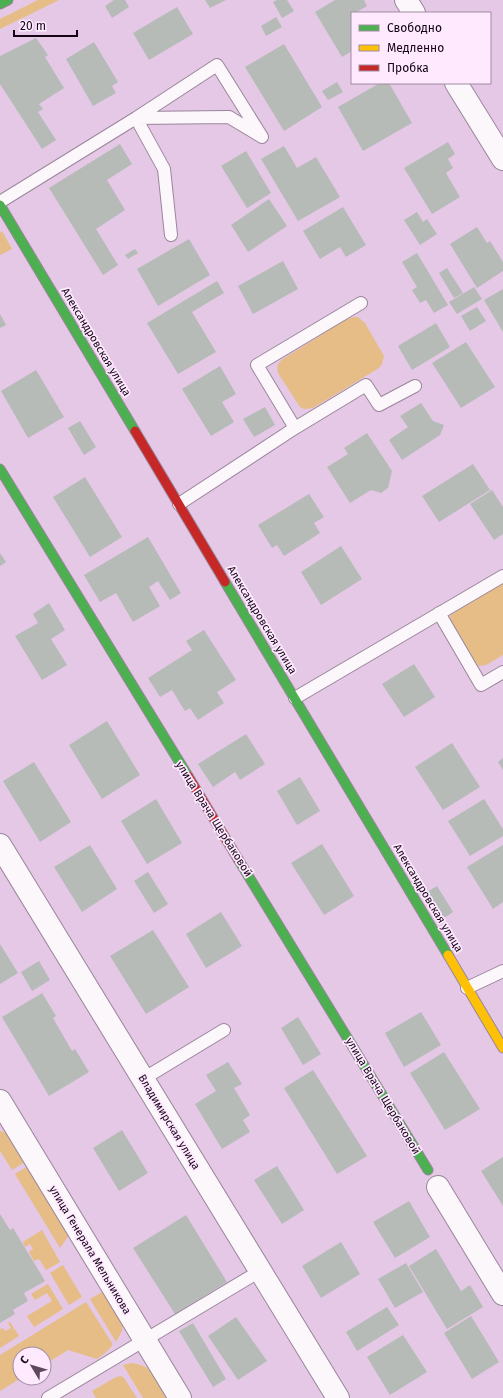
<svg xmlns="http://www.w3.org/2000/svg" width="503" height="1398" font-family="'Fira Sans',sans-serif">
<rect width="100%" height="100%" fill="#e4c8e5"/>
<path fill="#e6bd86" d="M38 0H59L0 29V19Z
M2 231 12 249 0 255V233Z
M353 317H358L365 323 384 356 382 364 379 368 313 408 304 409 300 407 278 373C276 365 279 361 286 357L345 320Z
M503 580V655L486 665 479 666 473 661 451 623 450 618 452 611Z
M0 1131 4 1132 8 1135 25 1162 12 1170 0 1151Z
M28 1166 70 1234 60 1248 15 1174Z
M42 1230 60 1262 46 1270 39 1259 34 1261 29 1252 33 1249 30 1244 25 1247 23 1242Z
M63 1265 82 1297 69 1305 50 1273Z
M48 1284 63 1309 34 1327 27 1316 52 1301 47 1293 35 1300 31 1294Z
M104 1291 123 1324 122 1331 116 1342 90 1299Z
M86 1302 112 1343V1346L105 1353 97 1359 68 1350 44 1365V1354H20V1378H21L0 1391V1355Z
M10 1322 19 1336 0 1348V1329L3 1328 5 1331 11 1328 8 1323Z
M131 1363C154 1365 159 1381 170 1398H143L123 1365Z
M121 1376 124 1378 137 1398H96L92 1391 116 1377Z"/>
<path fill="#b6bbb8" d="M114 0H125L129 7 112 18 105 6Z
M205 0H226L210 8Z
M277 0H287L294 11 282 18 273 2Z
M335 0H364L367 6 355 13H352V51L342 57 315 12Z
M177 7 193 34 149 60 133 33Z
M276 17 282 27 266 36 261 26Z
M36 38 48 55 45 57 64 88 39 104 43 109 38 112 56 140 42 149 0 84V56Z
M94 42 118 82 112 86 116 93 93 106 66 59Z
M284 44 322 107 284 131 245 67Z
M337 82 343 92 328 100 322 91Z
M380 83H389L412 123 363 151 338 107Z
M448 142 455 154 448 159 453 168 446 173 460 197 432 214 404 168Z
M120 144 132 164 107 180 125 210 96 229 118 265 103 275 49 188Z
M284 146 297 168 316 157 340 197 298 221 261 159Z
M246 151 271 193 247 208 221 166Z
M269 199 287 226 248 252 231 225Z
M343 207 366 245 346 257 340 247 320 259 303 231Z
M417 212 423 222 427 219 437 234 420 245 404 220Z
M477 227 487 243 490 241 503 262V271L477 288 450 244Z
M189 239 210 275 158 306 137 269Z
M135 249 138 253 128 259 125 255Z
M417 253 448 305 434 313 426 300 420 303 412 290 417 287 402 262Z
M283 261 298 289 253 314 238 286Z
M447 268 463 293 454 298 439 273Z
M217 281 224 293 192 312 216 352 178 374 147 323Z
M474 287 482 299 457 314 449 302Z
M503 289V332L484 300Z
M477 307 486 321 470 331 461 316Z
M0 314 6 325 0 328Z
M436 323 450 347 412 370 398 346Z
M466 342 495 387 461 408 432 363Z
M220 366 236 394 222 402 234 422 211 436 182 389Z
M36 370 64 417 28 438 1 391Z
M421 403 433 421 444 425 440 435 402 460 389 440 408 427 400 416Z
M265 407 275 425 254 437 243 419Z
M80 421 96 447 84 455 68 428Z
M367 433 392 471 388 488 381 493 371 490 350 503 327 467 348 454 344 448Z
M473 464 490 490 439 522 422 496Z
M85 477 122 537 90 557 53 497Z
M492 490 503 507V534L494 540 470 504Z
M309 494 324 517 314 523 320 533 284 556 277 545 272 548 258 525Z
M148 537 181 593 170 600 158 581 149 587 160 606 133 622 116 593 100 602 84 575Z
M341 546 362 579 321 605 301 572Z
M0 553 6 562 0 566Z
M49 603 65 630 51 639 67 665 42 680 15 636 38 623 33 614Z
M204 630 236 680 217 692 224 703 198 720 190 708 185 711 172 690 160 697 148 678 192 650 186 641Z
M414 664 435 697 404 717 382 684Z
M107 721 140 775 102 799 69 745Z
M246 734 265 764 240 780 235 772 213 787 198 764Z
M452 743 480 787 443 810 415 767Z
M503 758V770L498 762Z
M34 762 71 822 40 842 3 781Z
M300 777 320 811 297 825 277 791Z
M156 799 182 843 147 864 121 821Z
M484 799 503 829V836L470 856 448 821Z
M322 844 354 896 324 915 291 863Z
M90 845 117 889 82 912 54 867Z
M503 845V902L493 909 467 867Z
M148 872 168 904 154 913 134 881Z
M437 886 453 912 438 922 422 895Z
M221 912 242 946 206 968 186 934Z
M153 930 189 987 146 1014 110 956Z
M0 944 18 973 0 984Z
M39 961 50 980 32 991 21 972Z
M42 993 56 1016 53 1018 72 1051 75 1049 89 1072 49 1096 2 1017Z
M421 1012 441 1045 404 1067 385 1033Z
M298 1017 321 1054 303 1065 281 1028Z
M444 1052 480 1109 445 1130 410 1073Z
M228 1062 242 1084 234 1088 250 1115 243 1120 250 1132 222 1149 195 1104 216 1091 206 1075Z
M313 1070 367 1156 337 1174 284 1088Z
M122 1130 148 1173 119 1191 93 1148Z
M503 1157V1206L481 1171Z
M277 1166 304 1210 282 1224 254 1180Z
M409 1201 430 1237 395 1258 373 1222Z
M0 1214 10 1230 13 1228 45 1281 24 1293 28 1301 13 1310 15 1314 0 1323Z
M186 1215 227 1282 175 1314 133 1248Z
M341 1242 360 1274 321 1298 302 1266Z
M436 1249 461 1291 470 1285 483 1307 447 1329 409 1266Z
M406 1263 423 1292 395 1308 378 1279Z
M387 1307 399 1325 357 1351 346 1332Z
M471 1316 499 1362 472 1379 444 1333Z
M236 1317 267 1361 238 1380 208 1336Z
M193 1323 226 1379 213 1387 179 1331Z
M403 1335 427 1372 390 1395 367 1357Z"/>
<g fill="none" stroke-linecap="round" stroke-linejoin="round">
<g stroke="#9a859b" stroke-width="14">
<path id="lane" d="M0 202 136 118 217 65 262 137
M171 235 164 169 136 118 229 117 259 135
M295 428 366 385 379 405 415 386
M179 504 295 428 257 365 361 303
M439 613 481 685 503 672
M295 698 503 576
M467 988 503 971
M143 1079 224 1030
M48 1398 260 1271"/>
</g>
<g stroke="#9a859b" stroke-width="24">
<path id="street" d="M406 0 414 13
M456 83 503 159
M0 845 338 1398
M0 1101 180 1398
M438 1187 503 1294"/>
</g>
<g stroke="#9a859b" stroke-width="11">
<path id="fast" d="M0 4 8 0
M0 205 135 431
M0 469 188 776
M225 582 448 955
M238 859 428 1170"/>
</g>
<g stroke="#9a859b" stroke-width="11">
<path id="slow" d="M448 955 503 1048"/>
</g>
<g stroke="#9a859b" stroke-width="11">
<path id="jam" d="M135 431 225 582
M188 776 238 859"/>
</g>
<use href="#lane" stroke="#fbf7fb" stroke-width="12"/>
<use href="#street" stroke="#fbf7fb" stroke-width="22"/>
<use href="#fast" stroke="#4caf50" stroke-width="9"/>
<use href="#slow" stroke="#ffc107" stroke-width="9"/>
<use href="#jam" stroke="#c62828" stroke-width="9"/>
</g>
<g text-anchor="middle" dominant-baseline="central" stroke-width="3.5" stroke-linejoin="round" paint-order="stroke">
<g font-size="11" fill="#140416" stroke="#fee9ff">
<text transform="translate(96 342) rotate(59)">Александровская улица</text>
<text transform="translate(262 620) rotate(59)">Александровская улица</text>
<text transform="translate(214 819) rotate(58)">улица Врача Щербаковой</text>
<text transform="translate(428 898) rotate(59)">Александровская улица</text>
<text transform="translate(383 1096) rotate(59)">улица Врача Щербаковой</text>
<text transform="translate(169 1122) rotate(59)">Владимирская улица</text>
<text transform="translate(90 1250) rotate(59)">улица Генерала Мельникова</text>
</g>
</g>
<rect x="351" y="12" width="140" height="72" fill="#fee9ff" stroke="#a08da2"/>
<rect x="359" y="25" width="20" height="6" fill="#4caf50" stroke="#a08da2"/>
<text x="387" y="32" font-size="12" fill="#140416">Свободно</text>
<rect x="359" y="45" width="20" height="6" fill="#ffc107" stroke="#a08da2"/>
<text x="387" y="52" font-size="12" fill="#140416">Медленно</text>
<rect x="359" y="65" width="20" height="6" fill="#c62828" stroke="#a08da2"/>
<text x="387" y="72" font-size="12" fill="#140416">Пробка</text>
<g transform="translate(32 1366) rotate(308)"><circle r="19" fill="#fee9ff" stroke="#a08da2"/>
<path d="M0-3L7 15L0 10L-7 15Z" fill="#5d495e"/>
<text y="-6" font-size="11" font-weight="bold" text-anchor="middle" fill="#140416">С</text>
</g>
<path d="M14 30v6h63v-6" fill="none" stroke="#140416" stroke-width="2"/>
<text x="20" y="30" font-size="12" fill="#140416" stroke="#fee9ff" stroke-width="3" paint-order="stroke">20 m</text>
</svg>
